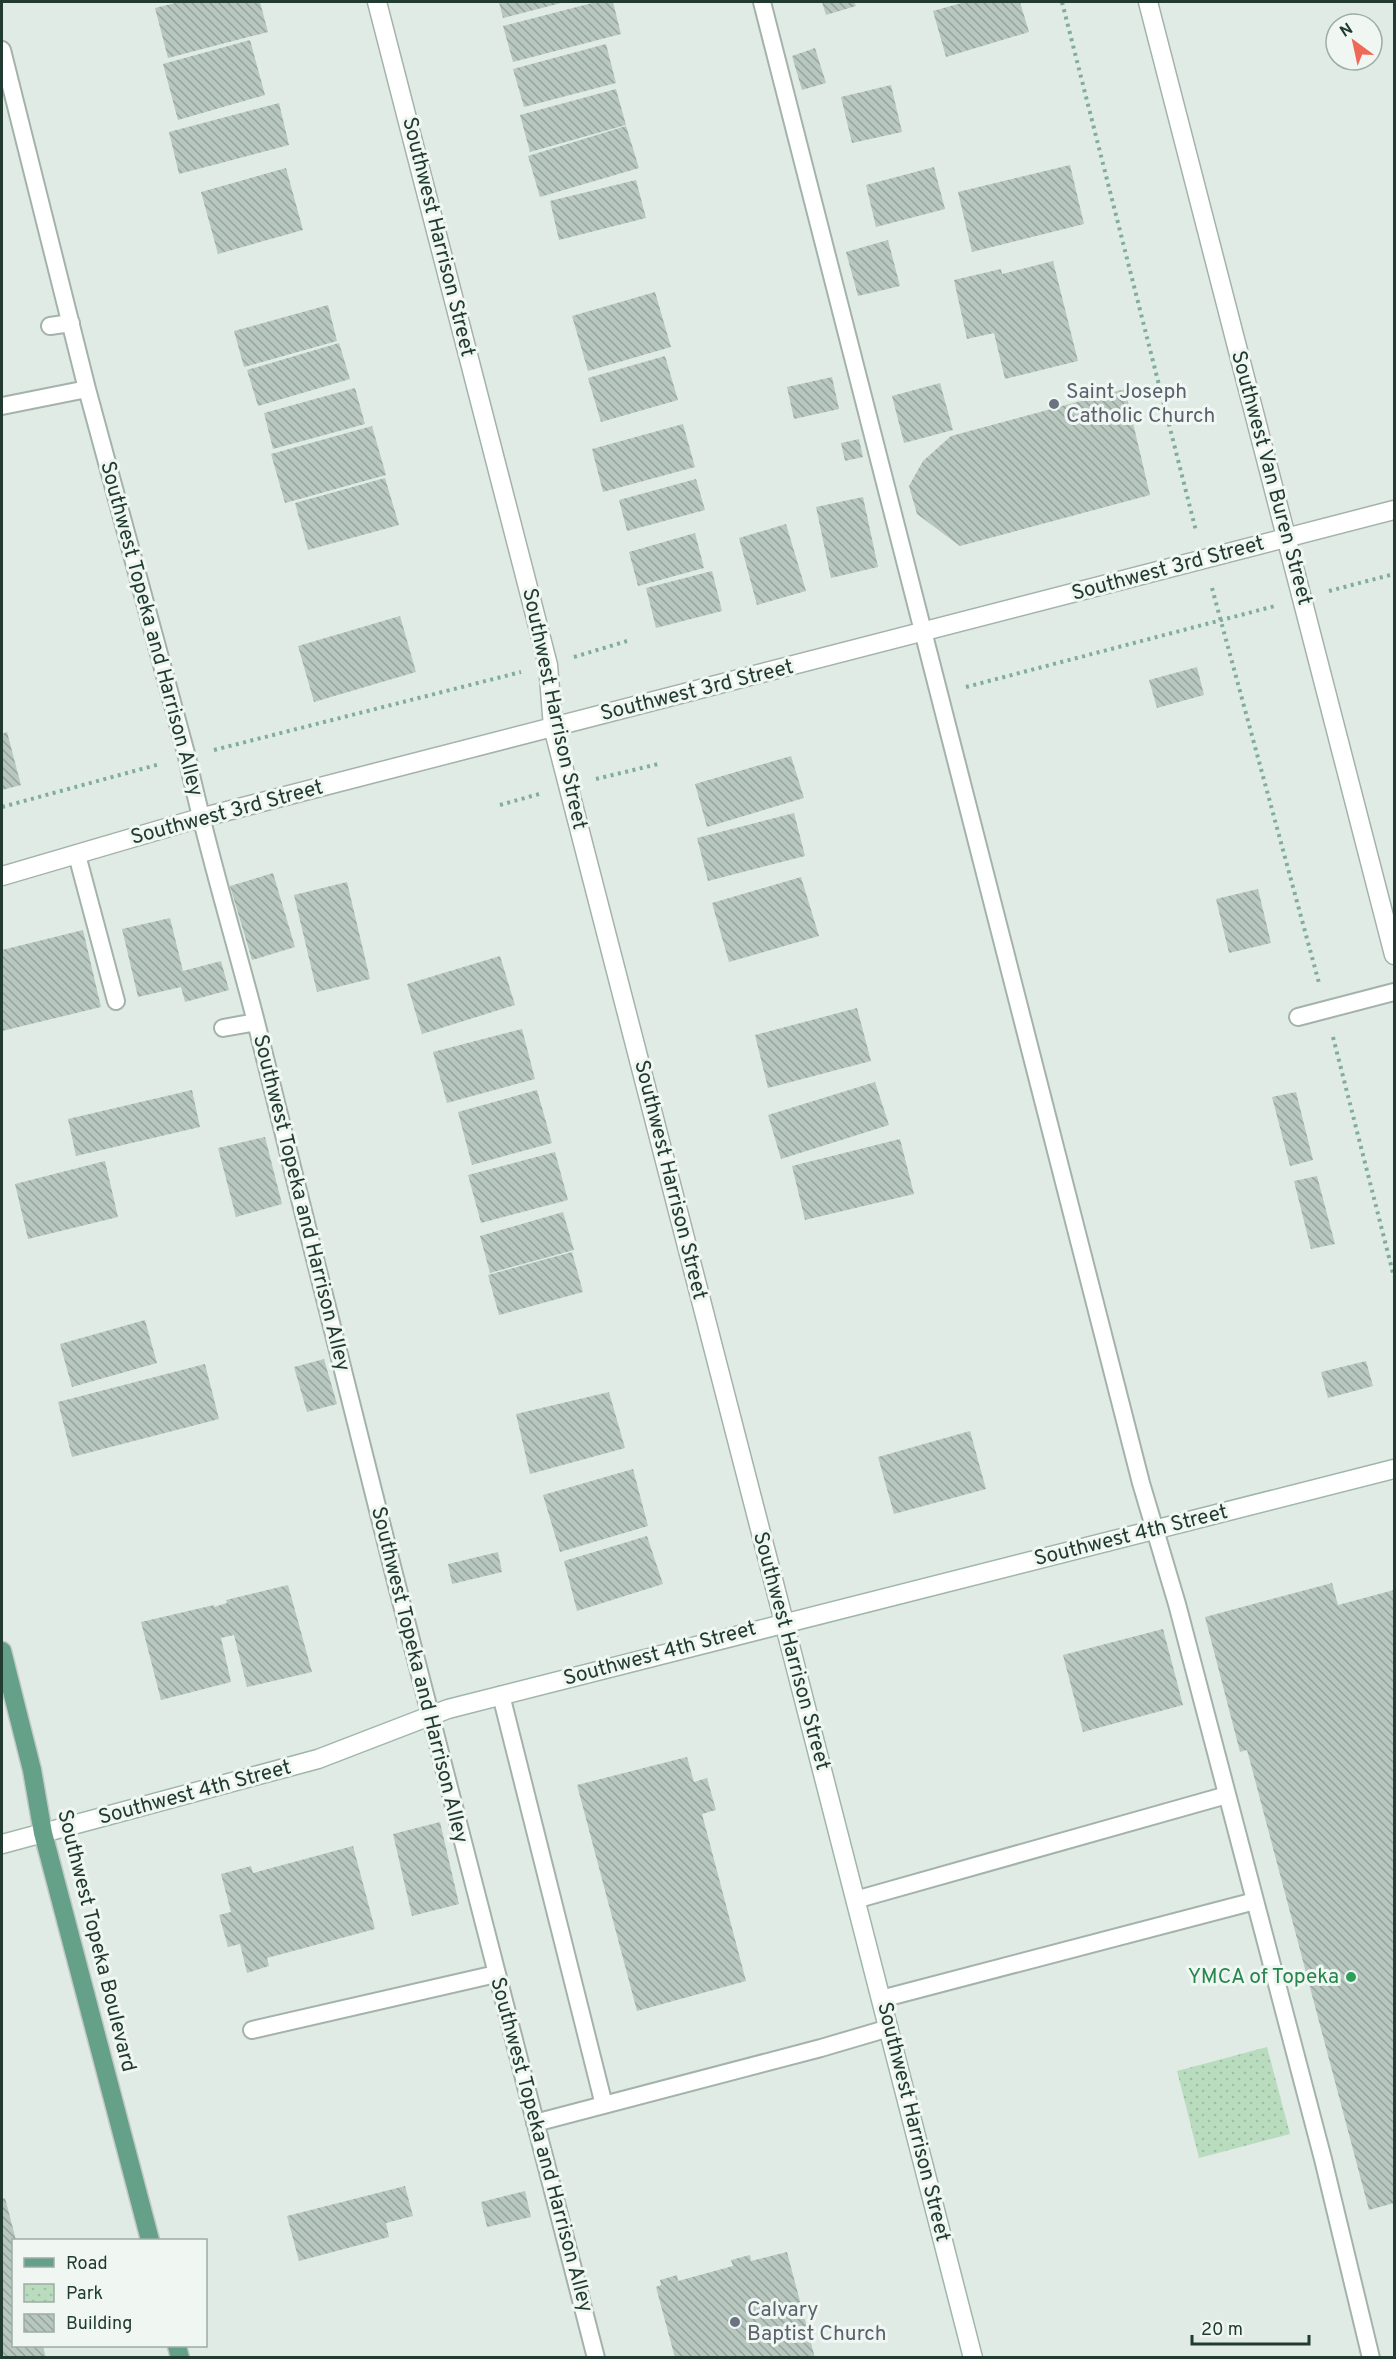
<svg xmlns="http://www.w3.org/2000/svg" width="1396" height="2359" font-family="Overpass,sans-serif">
<defs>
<pattern id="park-dots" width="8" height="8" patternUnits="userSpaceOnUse" patternTransform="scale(1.5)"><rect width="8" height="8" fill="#b9dcbe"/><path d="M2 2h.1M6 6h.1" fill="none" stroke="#9fbea4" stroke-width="1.8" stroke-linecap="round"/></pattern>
<pattern id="building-back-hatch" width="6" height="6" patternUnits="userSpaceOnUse" patternTransform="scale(1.5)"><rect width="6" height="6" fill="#b8c8c0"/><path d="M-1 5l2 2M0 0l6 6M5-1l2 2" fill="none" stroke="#95a49c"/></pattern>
</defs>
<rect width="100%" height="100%" fill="#e0ebe5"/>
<path fill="url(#park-dots)" d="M1267 2047 1290 2134 1199 2158 1177 2071Z"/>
<path fill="url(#building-back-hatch)" d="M179 2H260L268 32 168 58 155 8Z
M499 2H565L503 18Z
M596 2H613L621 34 513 62 503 26Z
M822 2H854L856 6 826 15Z
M965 2H1020L1029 32 946 57 933 11Z
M250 40 265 95 178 120 163 64Z
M606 44 616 83 524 107 513 69Z
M815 48 826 83 802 90 792 56Z
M891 85 902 132 852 143 841 97Z
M616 89 626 125 530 152 520 115Z
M279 103 289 145 179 174 169 132Z
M626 126 639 168 540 197 528 156Z
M1070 165 1084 224 972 252 958 192Z
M934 167 945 209 876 227 866 185Z
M286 168 303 230 218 254 201 192Z
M636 180 646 218 559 240 550 201Z
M888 240 900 286 858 296 846 252Z
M1053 261 1078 361 1005 379 994 333 967 339 954 280 1001 269 1002 274Z
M655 292 671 347 588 371 572 316Z
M328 305 337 341 244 367 234 331Z
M339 343 350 379 258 406 247 370Z
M665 356 678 400 601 422 588 378Z
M832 377 839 409 794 419 787 387Z
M940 383 953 430 904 443 892 396Z
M355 388 365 424 273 449 264 413Z
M1125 389 1150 495 960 546 917 514 909 486 923 461 951 436Z
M683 424 695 467 603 492 592 449Z
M372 426 386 475 285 503 271 454Z
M859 439 863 457 845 461 841 443Z
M385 478 399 525 308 550 295 503Z
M696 479 705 510 627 531 619 500Z
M863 497 878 567 831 578 816 507Z
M786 524 806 591 757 605 739 538Z
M695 533 704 568 638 586 629 552Z
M712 571 722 611 656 628 646 588Z
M400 616 416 672 314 702 298 646Z
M1197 667 1204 695 1157 708 1149 680Z
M7 732 21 785 2 790V734Z
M791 756 804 798 707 827 695 784Z
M794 813 805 856 708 881 697 838Z
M273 873 295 947 252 960 230 886Z
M801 877 819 936 729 962 712 903Z
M347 882 370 979 317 992 294 895Z
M1258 889 1271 943 1229 953 1216 899Z
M170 918 183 971 221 961 229 990 185 1002 181 987 138 997 122 929Z
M83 930 101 1007 2 1031V950Z
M500 956 515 1005 422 1034 407 984Z
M857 1008 871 1061 768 1088 755 1035Z
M522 1029 535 1079 447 1103 433 1052Z
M875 1082 889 1125 781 1159 768 1115Z
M192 1090 200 1127 76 1156 68 1119Z
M537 1090 552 1143 472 1165 458 1112Z
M1296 1092 1313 1160 1290 1166 1272 1097Z
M265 1137 282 1204 236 1217 218 1148Z
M900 1139 914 1194 805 1220 792 1166Z
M555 1152 568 1200 481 1223 468 1175Z
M105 1161 118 1217 28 1239 15 1184Z
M1317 1176 1335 1244 1311 1249 1294 1181Z
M563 1212 574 1250 490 1273 480 1236Z
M572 1252 583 1292 499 1315 488 1275Z
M145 1320 157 1363 72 1387 60 1344Z
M324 1359 337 1404 307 1412 294 1367Z
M1366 1361 1373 1386 1328 1398 1321 1372Z
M205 1364 219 1419 72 1457 58 1402Z
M609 1392 625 1448 530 1474 516 1414Z
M970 1431 986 1489 894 1514 878 1457Z
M633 1469 648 1526 560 1552 543 1495Z
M647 1536 663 1584 577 1611 564 1561Z
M498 1552 502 1572 452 1584 448 1564Z
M1332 1583 1338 1605 1394 1590V2203L1369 2210 1247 1750 1240 1752 1205 1617Z
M288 1585 312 1672 247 1687 234 1635 221 1638 231 1682 161 1700 141 1622 214 1605V1607L227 1603 226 1600Z
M1163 1629 1183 1705 1083 1732 1063 1655Z
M687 1757 694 1782 707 1778 716 1810 702 1814 746 1981 637 2011 577 1785Z
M440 1822 459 1904 412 1916 393 1834Z
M353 1846 375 1929 267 1958 269 1966 247 1973 240 1944 228 1947 219 1915 231 1912 221 1874 251 1866 253 1873Z
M405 2186 413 2216 386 2223 389 2237 299 2261 287 2216Z
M525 2191 531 2217 487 2227 481 2202Z
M5 2198 16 2240H14V2346H43L46 2358H2V2199Z
M787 2252 815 2358H675L656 2287 661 2285 660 2280 677 2275 678 2281 733 2266 731 2260 750 2255 751 2261Z"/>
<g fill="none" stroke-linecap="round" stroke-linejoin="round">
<g stroke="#a3b3ab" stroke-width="20">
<path id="lane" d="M762 2 1141 1483 1177 1604 1323 2159 1371 2358
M2 50 87 389 187 757C206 846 233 933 256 1022 271 1081 285 1140 300 1199 396 1586 495 1972 596 2358
M50 326 71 323
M2 406 87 389
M77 855 116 1001
M1298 1017 1394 992
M223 1028 256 1022
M501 1695 604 2105
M855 1900 1227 1795
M881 1999 1255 1901
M252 2030 496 1974
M535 2123 821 2048 889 2028"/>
</g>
<g stroke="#a3b3ab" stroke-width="21">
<path id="street" d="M377 2 548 665 553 727 784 1622
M1148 2 1394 955
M2 876 200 818 1394 510"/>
</g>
<g stroke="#9fb6ab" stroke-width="21">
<path id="secondary" d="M784 1622 973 2358
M2 1844 318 1759 448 1709 1394 1469"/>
</g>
<g stroke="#c1c8c5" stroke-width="21">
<path id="primary" d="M2 1651 32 1770 43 1833 150 2240
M177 2346 180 2358"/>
</g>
<path stroke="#81ae9a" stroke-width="4" stroke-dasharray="3 4.5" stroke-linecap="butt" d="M1062 2 1196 531
M1212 588 1319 983
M1329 591 1394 574
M574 657 627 641
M966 687 1275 606
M214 750 521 672
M596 779 658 764
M500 805 539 794
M2 807 160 764
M1333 1037 1394 1277"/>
<use href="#lane" stroke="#fff" stroke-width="16"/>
<use href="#street" stroke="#fff" stroke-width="18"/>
<use href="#secondary" stroke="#fff" stroke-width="18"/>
<use href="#primary" stroke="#65a089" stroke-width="18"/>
</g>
<g fill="#6b7280" stroke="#f0f7f3" stroke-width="2">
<circle cx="1054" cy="404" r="6"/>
<circle cx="735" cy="2322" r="6"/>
</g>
<circle fill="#2e9e5b" stroke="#f0f7f3" stroke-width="2" cx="1351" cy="1977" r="6"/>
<g text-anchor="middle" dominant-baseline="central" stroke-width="6" stroke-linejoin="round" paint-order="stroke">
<g font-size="21" fill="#213b30" stroke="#f0f7f3">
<text transform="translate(438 237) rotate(76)">Southwest Harrison Street</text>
<text transform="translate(1271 478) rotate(75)">Southwest Van Buren Street</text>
<text transform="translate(1168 569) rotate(-15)">Southwest 3rd Street</text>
<text transform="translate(151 629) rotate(75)">Southwest Topeka and Harrison Alley</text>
<text transform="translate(697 691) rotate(-14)">Southwest 3rd Street</text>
<text transform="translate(554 709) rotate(78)">Southwest Harrison Street</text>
<text transform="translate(227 813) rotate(-15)">Southwest 3rd Street</text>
<text transform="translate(670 1180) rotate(76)">Southwest Harrison Street</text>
<text transform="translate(301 1203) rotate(76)">Southwest Topeka and Harrison Alley</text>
<text transform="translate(1131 1536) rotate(-14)">Southwest 4th Street</text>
<text transform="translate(791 1651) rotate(75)">Southwest Harrison Street</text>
<text transform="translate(660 1654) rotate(-15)">Southwest 4th Street</text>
<text transform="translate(419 1675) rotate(76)">Southwest Topeka and Harrison Alley</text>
<text transform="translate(195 1793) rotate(-15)">Southwest 4th Street</text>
<text transform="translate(96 1941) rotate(76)">Southwest Topeka Boulevard</text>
<text transform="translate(913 2122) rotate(76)">Southwest Harrison Street</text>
<text transform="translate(541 2145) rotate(75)">Southwest Topeka and Harrison Alley</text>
</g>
<g font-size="21" fill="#5b616d" stroke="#f0f7f3" text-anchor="start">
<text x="1066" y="392">Saint Joseph<tspan x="1066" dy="24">Catholic Church</tspan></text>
<text x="747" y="2310">Calvary<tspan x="747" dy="24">Baptist Church</tspan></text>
</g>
<g font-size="21" fill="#27864d" stroke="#f0f7f3" text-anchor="end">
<text x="1339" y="1977">YMCA of Topeka</text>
</g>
</g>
<rect width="1396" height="2359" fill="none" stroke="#213b30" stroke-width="6"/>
<rect x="12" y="2239" width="195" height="108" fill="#f0f7f3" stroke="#9daca5" stroke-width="1.5"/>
<rect x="24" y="2258" width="30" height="9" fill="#65a089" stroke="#9daca5" stroke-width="1.5"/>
<text x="66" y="2269" font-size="18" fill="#213b30">Road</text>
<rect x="24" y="2284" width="30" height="18" fill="url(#park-dots)" stroke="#9daca5" stroke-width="1.5"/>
<text x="66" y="2299" font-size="18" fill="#213b30">Park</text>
<rect x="24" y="2314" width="30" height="18" fill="url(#building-back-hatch)" stroke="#9daca5" stroke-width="1.5"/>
<text x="66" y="2329" font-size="18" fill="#213b30">Building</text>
<g transform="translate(1354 42) rotate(327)"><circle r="28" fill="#f0f7f3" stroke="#9daca5" stroke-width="1.5"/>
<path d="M0-4.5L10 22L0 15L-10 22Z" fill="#ef6959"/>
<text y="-9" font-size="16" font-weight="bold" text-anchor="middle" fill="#213b30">N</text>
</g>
<path d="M1192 2335v9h117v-9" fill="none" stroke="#213b30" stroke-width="3"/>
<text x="1201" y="2335" font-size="18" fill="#213b30" stroke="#f0f7f3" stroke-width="4.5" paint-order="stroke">20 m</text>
</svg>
